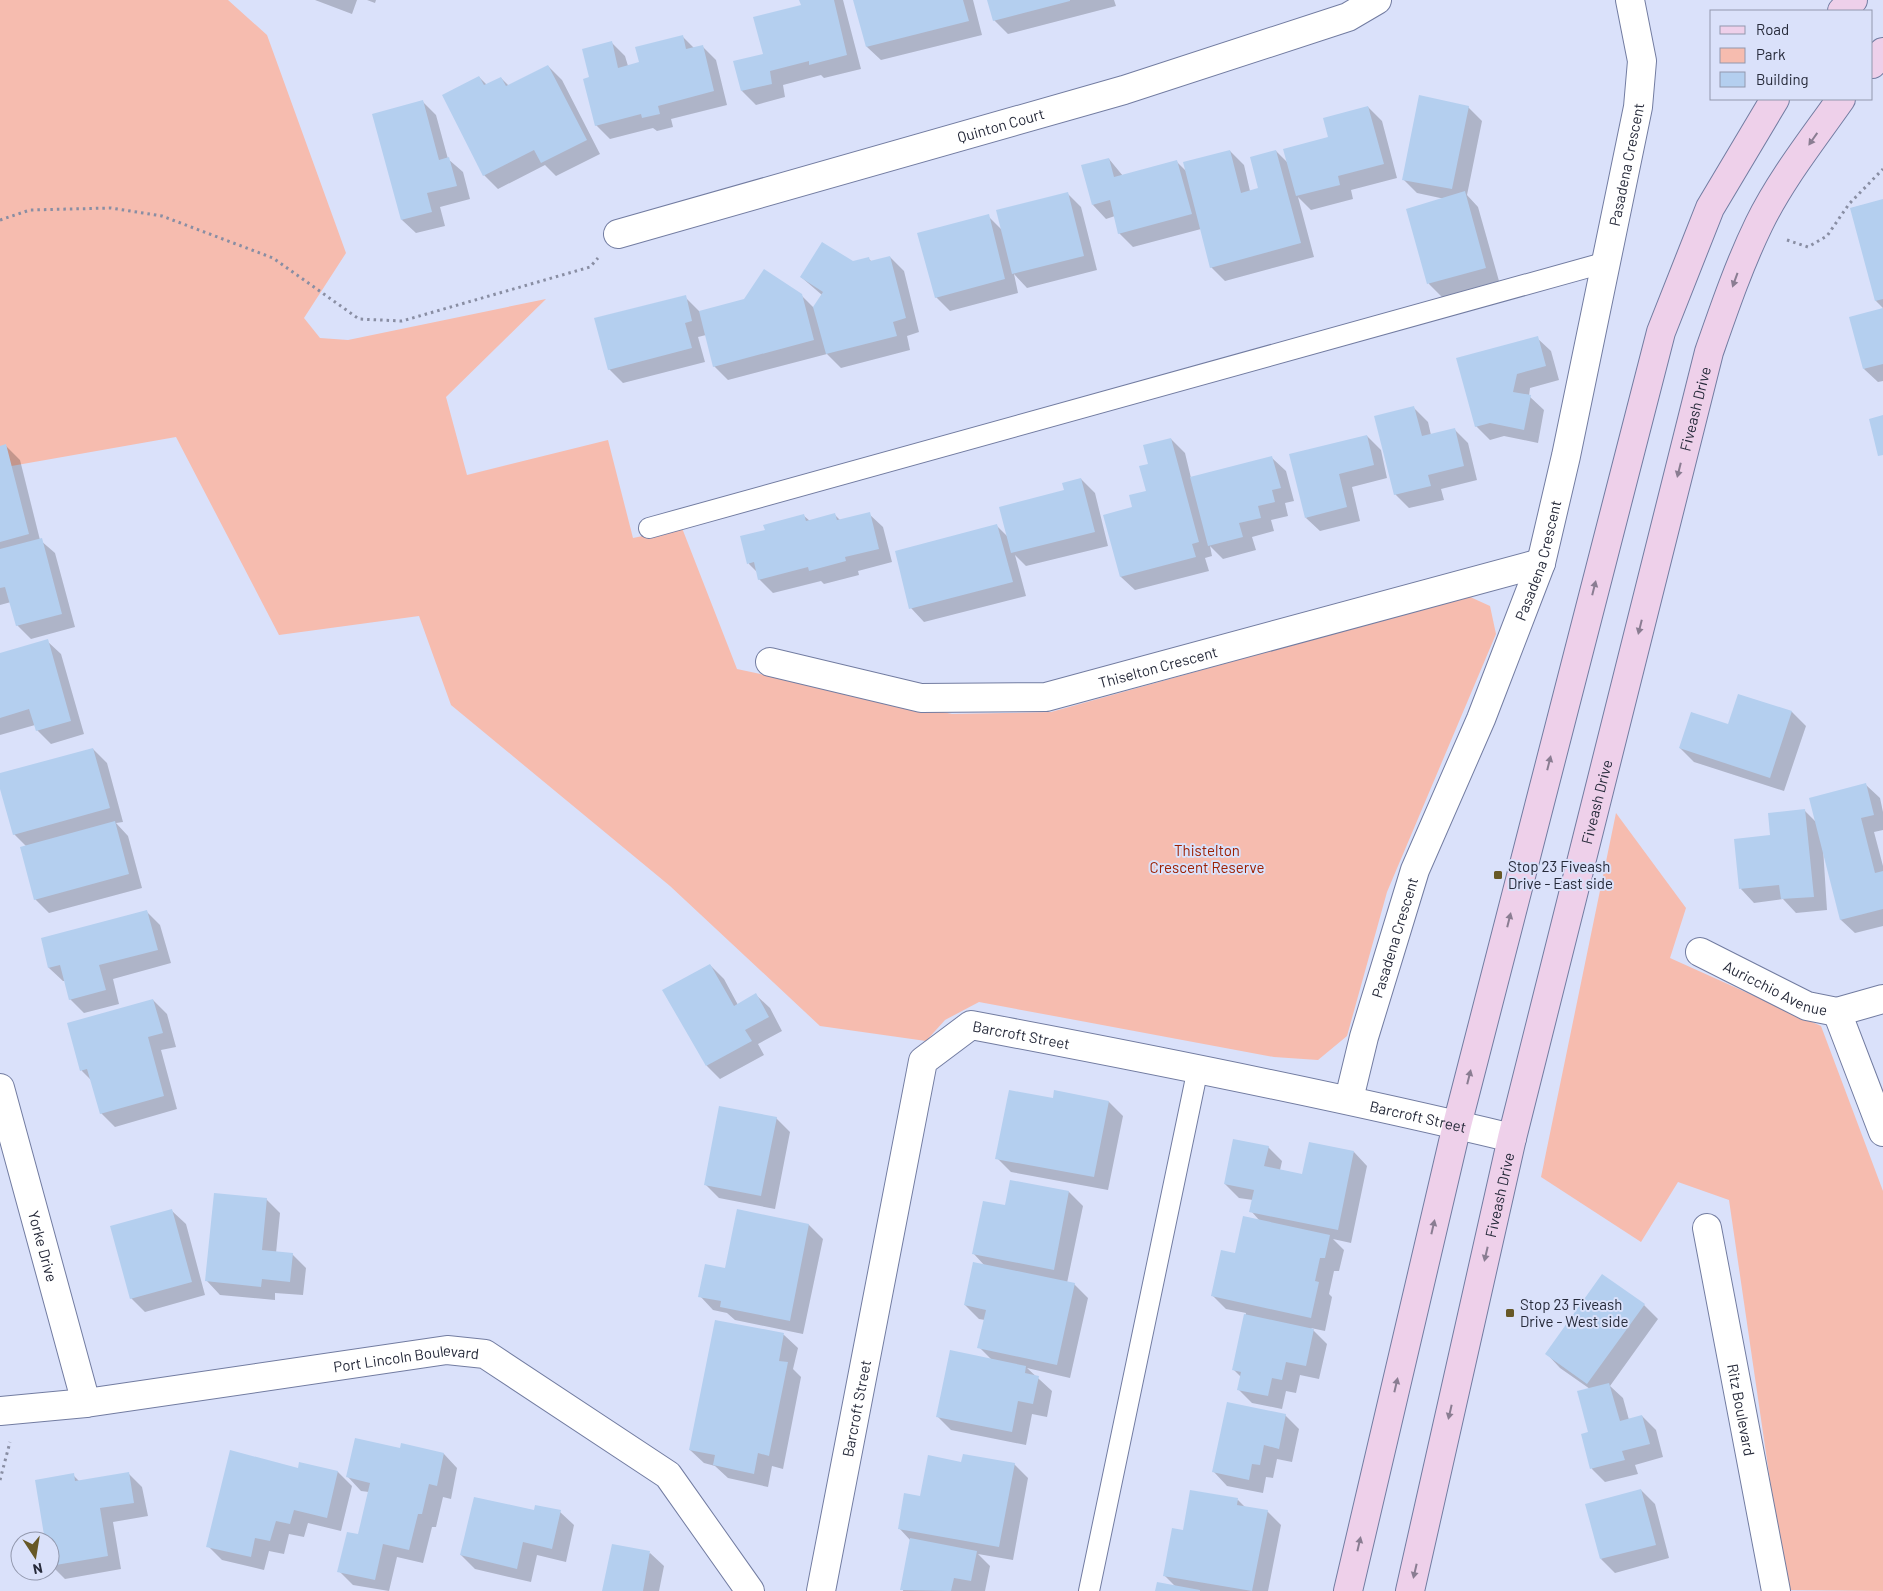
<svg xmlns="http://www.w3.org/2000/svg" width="1883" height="1591" font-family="Barlow,sans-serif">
<rect width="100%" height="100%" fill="#dae1fa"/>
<path fill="#f6bcaf" d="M0 0H228L267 35 346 253 304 318 320 338 348 340 546 299 446 397 467 475 608 440 633 538 682 528 737 669 952 714 1051 712 1468 596 1490 606 1496 634 1387 892 1347 1036 1318 1060 1274 1057 979 1002 945 1020 926 1041 820 1026 670 886 451 705 419 616 279 635 176 437 0 468Z
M1616 813 1686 908 1670 958 1821 1026 1883 1191V1591L1786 1590 1729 1200 1678 1182 1641 1242 1541 1177Z"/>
<path fill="#0003" d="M315 0H357L352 14Z
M367 0H376L375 3Z
M801 0H843L861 69 824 78 821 75 783 85 785 97 756 105 742 91 735 62 764 55 802 6Z
M855 0H973L982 35 881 60 867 47Z
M988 0H1114L1116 6 1008 34 994 20Z
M682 36 694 48 702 46 716 60 727 105 671 119 673 127 657 131 653 128 610 139 596 125 591 78 611 42 625 56 628 66 640 63Z
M548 66 562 80 600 154 556 176 545 165 498 189 484 175 479 77 487 85 501 78 509 86Z
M422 101 436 115 448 159 463 172 470 199 440 207 445 226 416 233 402 220Z
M1368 107 1382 121 1397 178 1351 190 1353 199 1311 210 1298 197 1314 257 1225 281 1211 267 1201 229 1133 247 1119 233 1115 216 1106 219 1093 205 1109 159 1123 176 1177 162 1186 171 1230 151 1244 165 1250 191 1259 189 1276 151 1289 164 1329 138Z
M1468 107 1482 121 1467 195 1478 207 1499 281 1442 297 1429 284 1407 210 1445 199 1417 193 1403 179Z
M1067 193 1081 207 1097 270 1027 288 1014 274 1018 293 950 311 936 297 988 216 1002 230Z
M1883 200V308L1876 301 1852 208Z
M890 257 904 271 919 332 907 336 910 350 841 368 827 354 728 380 714 366 706 335 698 337 705 362 623 383 609 369 685 297 700 312 801 295 814 308 822 295 801 277 868 258 872 262Z
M1883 309V381L1878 382 1864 369Z
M1537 338 1551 351 1559 380 1530 388 1529 396 1544 410 1538 443 1504 436 1490 440 1476 426Z
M1414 408 1428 422 1431 435 1454 429 1468 443 1477 480 1441 489 1444 500 1409 508 1395 494Z
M1367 436 1381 450 1387 478 1352 487 1360 521 1320 531 1306 518Z
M1171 439 1185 453 1191 478 1272 458 1286 471 1294 501 1285 503 1288 516 1271 520 1274 531 1252 537 1256 550 1223 559 1210 546 1212 556 1205 558 1209 571 1135 590 1121 577 1134 508 1147 492 1149 465Z
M6 446 20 460 40 540 55 553 75 627 31 639 17 625 11 602 0 605V447Z
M1081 479 1095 493 1108 546 1026 566 1015 555 1026 596 924 622 911 608 997 526 1008 537Z
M869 514 883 527 892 562 858 571 859 575 824 584 821 581 773 593 759 579 758 573 749 564 742 537 766 531 804 516 810 521 835 515 841 521Z
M47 641 61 654 84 734 51 744 37 730 35 725 0 735V654Z
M1739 695 1792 712 1806 726 1784 791 1694 762 1680 748 1729 726Z
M93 749 107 763 123 822 116 823 128 836 142 888 49 913 35 899 26 846 14 834 0 785V775Z
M1866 785 1880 798 1883 812V830L1874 832 1883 866V926L1855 933 1841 920 1823 848 1827 910 1796 913 1783 899 1754 903 1741 889 1771 836 1805 811 1816 822Z
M146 911 160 925 171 963 113 979 119 1004 84 1013 70 999 66 981H63L49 968 42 939Z
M710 965 724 979 738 1005 756 995 770 1008 782 1031 758 1044 764 1055 720 1079 707 1066Z
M153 1000 167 1014 176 1047 161 1050 177 1109 115 1127 101 1113 92 1081 82 1071 69 1024Z
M1054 1100 1109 1102 1123 1116 1108 1190 1011 1172 997 1158Z
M776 1118 790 1132 775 1209 719 1198 705 1184Z
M1268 1147 1282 1161 1280 1170 1303 1175 1354 1152 1367 1166 1351 1243 1333 1239 1344 1250 1339 1271H1334L1329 1294 1332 1297 1325 1331 1311 1328 1327 1344 1319 1379 1300 1375 1296 1393 1286 1391 1282 1409 1252 1403 1239 1390 1241 1377 1233 1369 1246 1313 1226 1309 1212 1295 1236 1255 1260 1221 1251 1211 1253 1200 1239 1198 1225 1184Z
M1069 1192 1083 1206 1067 1283 1074 1284 1088 1298 1070 1378 1027 1368 1052 1391 1047 1417 1032 1414 1026 1445 951 1430 937 1416 992 1360 979 1347 985 1320 979 1319 965 1305 985 1266 974 1254 1006 1207Z
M266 1199 280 1213 276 1253 292 1254 306 1268 303 1295 275 1293V1300L220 1295 207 1281Z
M172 1211 186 1224 205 1295 145 1312 131 1298Z
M738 1211 809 1225 823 1239 803 1334 735 1320 727 1313 713 1310 700 1296 726 1269Z
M1603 1276 1644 1305 1658 1319 1610 1386 1623 1398 1629 1420 1642 1416 1656 1430 1663 1457 1635 1465 1638 1474 1605 1482 1592 1469 1583 1435 1589 1433 1590 1389 1560 1368 1547 1354Z
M716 1321 784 1335 798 1348 793 1369 801 1377 783 1469 772 1466 768 1487 728 1478 715 1466 704 1463 690 1450Z
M1285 1415 1299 1429 1292 1462 1277 1459 1273 1478 1266 1477 1263 1493 1227 1486 1214 1472Z
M401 1450 444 1454 457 1468 451 1499 443 1497 436 1527H432L423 1563 397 1557 389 1591 353 1585 339 1571 359 1536 369 1492 361 1491 348 1477Z
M300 1463 338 1472 352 1486 341 1531 308 1523 304 1537 289 1534 284 1554 269 1551 264 1570 222 1560 208 1546 299 1470Z
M962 1463 1014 1464 1028 1478 1013 1560 978 1554 990 1566 985 1591H903L911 1541 899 1528 921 1498Z
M128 1473 142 1487 148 1516 113 1522 121 1569 65 1579 51 1565 50 1541H47L73 1475 80 1482Z
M1641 1490 1655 1504 1669 1558 1615 1573 1601 1559Z
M1238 1500 1245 1507 1267 1511 1281 1525 1268 1591H1157L1175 1586 1164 1575 1184 1531Z
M534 1512H560L574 1525 566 1562 537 1555 531 1582 475 1569 461 1555Z
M650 1553 664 1566 659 1591H604Z"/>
<path fill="#b4cfef" d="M799 0H834L847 55 809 65V61L770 71 772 84 741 91 733 61 763 54 753 17 801 5Z
M853 0H963L969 21 866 47Z
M987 0H1070V1L993 21Z
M683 35 686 49 703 45 714 91 658 106 660 114 642 118 641 114 595 126 583 79 589 77 582 49 612 41 618 68 639 62 635 47Z
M548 65 587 140 541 163 534 150 483 176 442 95 479 76 484 85 501 77 506 86Z
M1419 95 1469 106 1452 189 1402 180Z
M423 100 439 160 449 157 457 186 427 193 432 212 401 220 372 114Z
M1368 106 1384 164 1338 176 1340 185 1296 196 1283 149 1328 137 1323 118Z
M1230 150 1241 193 1258 188 1250 157 1276 150 1301 243 1210 268 1183 162Z
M1109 158 1114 177 1177 160 1192 214 1118 234 1110 200 1092 205 1081 165Z
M1465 191 1486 268 1427 284 1406 209Z
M1068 192 1084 256 1012 274 996 210Z
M1883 199V299L1875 301 1850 208Z
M989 214 1005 279 935 298 917 233Z
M822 242 853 261 869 257 870 261 890 256 906 318 893 322 897 336 826 354 813 307 823 292 800 277Z
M764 269 802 294 814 340 713 367 699 311 744 299Z
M686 295 692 321 685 323 692 348 608 370 594 318Z
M1883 308V364L1863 369 1849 317Z
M1538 336 1546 366 1517 374 1513 392 1531 395 1524 430 1490 423 1475 427 1456 358Z
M1414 406 1422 436 1455 428 1464 466 1428 475 1431 486 1394 495 1374 416Z
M1883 415V455L1878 456 1869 419Z
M1367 435 1374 465 1339 474 1347 507 1305 518 1289 454Z
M1171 438 1199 542 1192 544 1196 557 1120 577 1103 515 1132 507 1129 495 1146 491 1139 466 1148 464 1143 445Z
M6 444 29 534 0 542V446Z
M1272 456 1281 488 1272 490 1275 502 1258 506 1261 518 1239 523 1243 537 1208 546 1190 477Z
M1081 478 1095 532 1011 553 999 507 1064 490 1062 483Z
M870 512 879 549 845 557 846 561 809 571 808 567 758 580 754 562 747 564 740 536 765 530 763 525 804 514 806 521 835 513 837 520Z
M997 524 1013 582 909 609 895 551Z
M42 538 62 614 16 626 5 587 0 588V549Z
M48 639 71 721 36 731 29 709 0 718V653Z
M1738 694 1792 711 1770 778 1679 748 1691 712 1728 724Z
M93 748 110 808 13 835 0 789V773Z
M1866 783 1874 815 1861 818 1875 873 1883 871V909L1840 920 1809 798Z
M1805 809 1814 897 1781 899 1779 885 1739 889 1734 839 1770 835 1768 813Z
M115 821 129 874 34 900 20 847Z
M147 910 158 950 99 965 106 990 69 1000 60 965 48 968 41 938Z
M710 964 734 1006 756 993 769 1017 745 1030 752 1041 706 1066 662 990Z
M153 999 163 1033 148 1037 164 1096 100 1114 87 1069 80 1071 67 1023Z
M1009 1090 1053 1098 1054 1090 1109 1101 1094 1177 995 1159Z
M719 1106 777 1117 761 1196 704 1185Z
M1233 1139 1269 1146 1264 1166 1302 1174 1309 1142 1354 1151 1338 1230 1249 1212 1254 1190 1224 1184Z
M1010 1180 1069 1191 1054 1270 972 1254 983 1201 1005 1205Z
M214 1193 267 1198 262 1250 293 1253 290 1282 262 1279 261 1287 205 1281Z
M172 1209 192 1282 130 1299 110 1226Z
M737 1209 809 1224 790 1321 720 1307 721 1301 698 1297 705 1264 725 1268Z
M1243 1216 1330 1235 1325 1258H1320L1315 1281 1319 1282 1311 1318 1211 1296 1221 1250 1235 1253Z
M973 1262 1075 1283 1057 1365 977 1348 986 1310 964 1305Z
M1602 1274 1645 1304 1587 1384 1545 1354Z
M1244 1314 1314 1329 1306 1366 1286 1362 1282 1380 1272 1378 1268 1396 1237 1390 1241 1372 1232 1370Z
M715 1320 784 1333 779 1361 788 1362 769 1456 758 1453 754 1474 713 1465 715 1455 689 1450Z
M950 1350 1026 1366 1025 1373 1039 1376 1033 1404 1018 1401 1012 1432 936 1417Z
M1609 1383 1620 1421 1642 1415 1650 1444 1622 1451 1625 1460 1590 1469 1581 1434 1588 1432 1577 1391Z
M1227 1402 1286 1414 1279 1449 1264 1445 1260 1465 1252 1464 1249 1480 1212 1472Z
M355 1438 400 1448 401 1443 444 1453 437 1486 429 1484 422 1514H418L409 1550 383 1544 375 1580 337 1572 347 1532 358 1534 370 1483 346 1477Z
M230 1450 298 1468 299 1462 338 1471 327 1518 294 1510 290 1524 276 1521 270 1541 255 1538 251 1557 206 1547Z
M963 1454 1015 1463 999 1547 898 1529 904 1493 920 1496 928 1455 961 1462Z
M129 1472 134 1503 100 1508 108 1556 50 1566V1541H45L35 1480 74 1473 75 1481Z
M1641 1489 1656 1545 1600 1559 1585 1504Z
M1190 1490 1238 1498 1237 1505 1268 1510 1252 1591 1163 1576 1172 1528 1183 1530Z
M474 1497 534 1510 535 1505 561 1510 552 1549 523 1542 517 1569 460 1555Z
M910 1538 977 1551 971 1581 954 1578 951 1591 900 1590Z
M612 1544 650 1551 643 1591H602Z
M1157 1582 1200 1590V1591H1155Z"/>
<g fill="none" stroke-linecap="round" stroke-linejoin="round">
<g stroke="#727ca1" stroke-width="22">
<path id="service" d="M649 528 1607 262
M1089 1591 1198 1068"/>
</g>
<g stroke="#727ca1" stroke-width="30">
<g id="minor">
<path id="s1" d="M618 234 1124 90 1348 17 1377 0"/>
<path id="s2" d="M770 662 921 698 1046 697 1541 563"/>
<path id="s3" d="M1700 952 1807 1006 1837 1012 1883 999"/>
<path d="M1837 1012 1883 1132"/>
<path id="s4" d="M0 1088 86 1403"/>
<path id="s5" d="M1349 1099 1364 1037 1415 870 1481 719 1541 563 1566 456 1638 107 1642 61 1630 0"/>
<path id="s6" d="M1707 1228 1776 1591"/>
<path id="s7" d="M0 1411 86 1403 447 1350 485 1354 668 1475 750 1591"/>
<path id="s8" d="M821 1591 923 1061 971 1025C1152 1059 1333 1095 1512 1138"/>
</g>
</g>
<g stroke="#727ca1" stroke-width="30">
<g id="secondary">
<path d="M1842 11 1853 0"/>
<path d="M1872 64 1883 52"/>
<path d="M1348 1591 1457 1125 1661 332 1710 208 1775 99"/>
<path id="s9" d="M1410 1591 1512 1138 1709 352C1724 309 1739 265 1759 224 1781 179 1813 139 1841 99"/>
</g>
</g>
<path stroke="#898ea3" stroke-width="3" stroke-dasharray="2.5 4" stroke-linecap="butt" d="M0 220 30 210 111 208 162 216 273 258 359 319 402 321 590 267 598 258
M1787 240 1808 247 1827 236 1849 204 1883 169
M0 1480 10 1442"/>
<use href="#service" stroke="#fff" stroke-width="20"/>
<use href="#minor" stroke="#fff" stroke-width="28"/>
<use href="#secondary" stroke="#eed0ea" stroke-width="28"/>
</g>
<defs><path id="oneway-solid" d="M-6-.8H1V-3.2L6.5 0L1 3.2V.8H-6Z" transform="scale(1.25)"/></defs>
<g fill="#8a7d92">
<use href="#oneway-solid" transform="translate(1813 139) rotate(125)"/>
<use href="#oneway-solid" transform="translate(1735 280) rotate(110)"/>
<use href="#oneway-solid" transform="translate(1679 470) rotate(104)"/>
<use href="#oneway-solid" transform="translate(1594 588) rotate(-76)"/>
<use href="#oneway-solid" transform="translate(1640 627) rotate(104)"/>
<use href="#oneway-solid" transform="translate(1549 763) rotate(-76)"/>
<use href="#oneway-solid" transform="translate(1509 920) rotate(-76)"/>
<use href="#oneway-solid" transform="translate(1469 1077) rotate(-76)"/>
<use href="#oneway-solid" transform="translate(1433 1227) rotate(-77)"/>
<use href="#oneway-solid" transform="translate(1486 1254) rotate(103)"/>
<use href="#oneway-solid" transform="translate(1396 1385) rotate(-77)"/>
<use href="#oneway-solid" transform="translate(1450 1412) rotate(103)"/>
<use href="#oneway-solid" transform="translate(1359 1544) rotate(-77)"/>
<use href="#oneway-solid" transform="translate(1415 1571) rotate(103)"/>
</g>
<g fill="#675826" stroke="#dae1fa" stroke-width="2">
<rect x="1493" y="870" width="10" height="10" rx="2.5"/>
<rect x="1505" y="1308" width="10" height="10" rx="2.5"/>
</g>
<g text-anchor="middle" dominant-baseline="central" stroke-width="4" stroke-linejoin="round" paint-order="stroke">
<g font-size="15" fill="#262a3a" stroke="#dae1fa">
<text stroke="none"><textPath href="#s1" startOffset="398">Quinton Court</textPath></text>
<text stroke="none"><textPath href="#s5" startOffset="978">Pasadena Crescent</textPath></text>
<text stroke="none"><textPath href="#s9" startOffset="1216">Fiveash Drive</textPath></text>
<text stroke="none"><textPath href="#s5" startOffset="572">Pasadena Crescent</textPath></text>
<text stroke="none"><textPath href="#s2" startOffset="396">Thiselton Crescent</textPath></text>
<text stroke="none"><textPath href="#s9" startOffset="811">Fiveash Drive</textPath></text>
<text stroke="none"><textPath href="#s5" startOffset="168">Pasadena Crescent</textPath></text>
<text stroke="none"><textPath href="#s3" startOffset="84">Auricchio Avenue</textPath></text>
<text stroke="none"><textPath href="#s8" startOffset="651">Barcroft Street</textPath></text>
<text stroke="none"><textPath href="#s8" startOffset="1056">Barcroft Street</textPath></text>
<text stroke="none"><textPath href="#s9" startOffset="406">Fiveash Drive</textPath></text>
<text stroke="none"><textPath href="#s4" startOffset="164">Yorke Drive</textPath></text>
<text stroke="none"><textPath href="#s7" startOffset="410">Port Lincoln Boulevard</textPath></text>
<text stroke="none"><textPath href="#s8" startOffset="186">Barcroft Street</textPath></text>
<text stroke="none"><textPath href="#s6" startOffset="185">Ritz Boulevard</textPath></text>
</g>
<g font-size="15" fill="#9c2002" stroke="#dae1fa">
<text x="1207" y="850">Thistelton<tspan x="1207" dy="17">Crescent Reserve</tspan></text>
</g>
<g font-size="15" fill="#262a3a" stroke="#dae1fa" text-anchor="start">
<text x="1508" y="866">Stop 23 Fiveash<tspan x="1508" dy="17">Drive - East side</tspan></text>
<text x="1520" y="1304">Stop 23 Fiveash<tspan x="1520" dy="17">Drive - West side</tspan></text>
</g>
</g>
<rect x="1710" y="10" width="162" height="90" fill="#dae1fa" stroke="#9298ad"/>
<rect x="1720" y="26" width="25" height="8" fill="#eed0ea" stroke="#9298ad"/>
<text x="1756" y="35" font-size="15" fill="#262a3a">Road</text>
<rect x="1720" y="48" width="25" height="15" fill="#f6bcaf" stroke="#9298ad"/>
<text x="1756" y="60" font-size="15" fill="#262a3a">Park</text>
<rect x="1720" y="72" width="25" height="15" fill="#b4cfef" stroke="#9298ad"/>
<text x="1756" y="85" font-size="15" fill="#262a3a">Building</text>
<g transform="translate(35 1556) rotate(168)"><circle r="24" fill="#dae1fa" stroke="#9298ad"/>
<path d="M0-4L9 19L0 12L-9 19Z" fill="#675826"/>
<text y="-8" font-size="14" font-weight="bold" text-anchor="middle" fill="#262a3a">N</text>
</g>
</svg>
